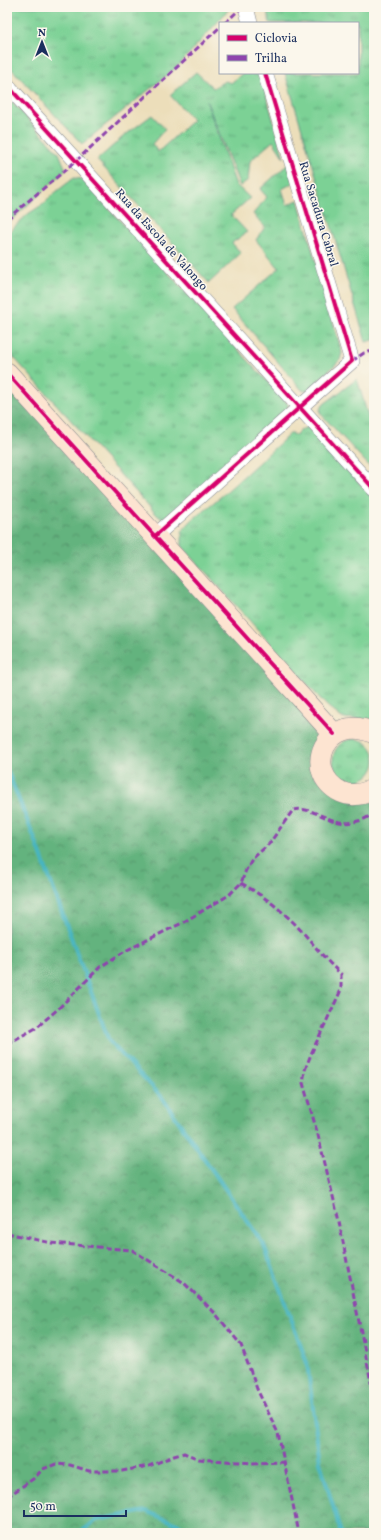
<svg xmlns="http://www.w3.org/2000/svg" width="381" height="1540" font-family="Vollkorn,serif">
<defs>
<pattern id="grass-tufts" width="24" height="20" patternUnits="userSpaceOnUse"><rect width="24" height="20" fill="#7bd195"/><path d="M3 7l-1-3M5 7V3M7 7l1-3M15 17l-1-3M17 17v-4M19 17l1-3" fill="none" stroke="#64aa7d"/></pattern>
<pattern id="forest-crowns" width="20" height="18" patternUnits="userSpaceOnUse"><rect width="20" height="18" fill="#64b37e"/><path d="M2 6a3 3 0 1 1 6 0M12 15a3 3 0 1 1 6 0" fill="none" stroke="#52926a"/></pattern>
</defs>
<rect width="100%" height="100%" fill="#fbf7ec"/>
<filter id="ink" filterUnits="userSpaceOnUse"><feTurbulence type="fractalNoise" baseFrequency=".025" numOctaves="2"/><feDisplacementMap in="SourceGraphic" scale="8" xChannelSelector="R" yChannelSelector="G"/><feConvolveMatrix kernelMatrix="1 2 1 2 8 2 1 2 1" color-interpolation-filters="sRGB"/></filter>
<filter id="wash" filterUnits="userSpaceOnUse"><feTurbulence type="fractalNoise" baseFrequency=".012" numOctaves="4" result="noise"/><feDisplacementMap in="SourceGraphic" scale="16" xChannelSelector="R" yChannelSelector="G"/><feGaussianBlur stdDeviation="0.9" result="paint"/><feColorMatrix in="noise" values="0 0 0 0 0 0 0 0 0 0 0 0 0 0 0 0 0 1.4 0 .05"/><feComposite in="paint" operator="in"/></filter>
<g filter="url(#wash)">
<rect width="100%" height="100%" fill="#ecdeba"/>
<path fill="url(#grass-tufts)" stroke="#4b807a" d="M7 7H231L177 67 82 144 7 64Z
M266 7H374V340L366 342 285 73H358V23H270Z
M196 72 213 88 225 81 231 83 243 73H260L284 158 273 141 250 161 248 180 240 186 206 100 236 185 250 198 231 215 247 232 232 243 241 253 209 283 97 160 124 136 152 115 165 129 152 144 158 152 193 120 170 95Z
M7 96 59 153 66 170 7 224Z
M288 164 293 183 282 189 287 205 298 200 342 353 340 360 309 390 303 391 232 309 279 268 256 240 265 227 253 214 267 197 260 189Z
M74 178 82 179 288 404 287 410 163 520 157 515 7 350V234L28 214 45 203 52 195Z
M357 379 374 436V471L321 414 320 409 324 404Z
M308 427 374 499V720L342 718 327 706 182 546V531L192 520 224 494 291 433 296 436 300 430Z
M333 760a21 21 0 1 1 42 0a21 21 0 1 1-42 0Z"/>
<path fill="url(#forest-crowns)" stroke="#40716e" d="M7 373 326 725 315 777 361 802H373L374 803V1533H7Z"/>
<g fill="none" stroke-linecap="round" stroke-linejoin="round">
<path stroke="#47b5c1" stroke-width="4" d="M7 770 38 847 109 1041 161 1096 264 1245 307 1363 320 1462 341 1533
M79 1533 97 1520 146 1511 199 1533"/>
</g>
</g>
<g filter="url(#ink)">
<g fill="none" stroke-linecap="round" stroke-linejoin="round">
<g stroke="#84868c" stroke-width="16">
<path id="street" d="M246 7 250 23
M7 85 374 489
M155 536 352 361 265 73"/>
</g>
<g stroke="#84868c" stroke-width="22">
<path id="secondary" d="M7 373 334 734
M374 733C327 711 300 771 341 792 352 797 364 794 374 789"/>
</g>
<use href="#street" stroke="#fff" stroke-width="15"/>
<use href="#secondary" stroke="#fde4d1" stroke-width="21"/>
<path stroke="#8e44ad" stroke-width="3" stroke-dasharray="6 3" stroke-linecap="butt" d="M225 23 242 7
M7 219 76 161 220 27
M352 361 364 353 374 351
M241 883C260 894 277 906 293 922 310 939 323 958 341 974V990L311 1054 305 1070 303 1083 318 1135 338 1217 374 1397
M7 1044 36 1028 59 1008 100 967 125 951 182 923 229 895 241 883 246 870 252 859 269 844 293 810C316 805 331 829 358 821 364 820 370 816 374 812
M7 1233 51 1243 132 1250 183 1282 215 1313 241 1345 257 1389 278 1433 299 1533
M7 1497 33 1479 43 1469 56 1464 70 1465 89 1471H122L149 1466 174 1456 184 1453 199 1459 252 1463 284 1462"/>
<g stroke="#fbf7ec" stroke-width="6">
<path id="cycleway" d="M7 85 374 489
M7 373 334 734
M155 536 352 361 265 73"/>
</g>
<use href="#cycleway" stroke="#d6006c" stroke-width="4"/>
</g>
</g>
<g text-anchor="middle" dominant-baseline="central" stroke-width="3" stroke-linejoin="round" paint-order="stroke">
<g font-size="12" fill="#1b2f5e" stroke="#fbf7ec">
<text transform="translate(318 214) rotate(73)">Rua Sacadura Cabral</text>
<text transform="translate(161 240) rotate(48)">Rua da Escola de Valongo</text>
</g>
</g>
<rect width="381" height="1540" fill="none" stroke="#fbf7ec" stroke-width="24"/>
<rect x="219" y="22" width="140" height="52" fill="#fbf7ec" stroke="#a1a7b3"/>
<rect x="227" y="35" width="20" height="6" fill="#d6006c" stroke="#a1a7b3"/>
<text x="255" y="42" font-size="12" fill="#1b2f5e">Ciclovia</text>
<rect x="227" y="55" width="20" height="6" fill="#8e44ad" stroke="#a1a7b3"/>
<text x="255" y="62" font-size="12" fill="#1b2f5e">Trilha</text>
<g transform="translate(42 42)" stroke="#fbf7ec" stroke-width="3" paint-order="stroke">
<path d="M0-3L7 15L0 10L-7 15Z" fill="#1b2f5e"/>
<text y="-6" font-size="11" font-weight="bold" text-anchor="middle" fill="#1b2f5e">N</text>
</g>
<path d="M24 1510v6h102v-6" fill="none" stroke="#1b2f5e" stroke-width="2"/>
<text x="30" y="1510" font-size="12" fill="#1b2f5e" stroke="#fbf7ec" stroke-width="3" paint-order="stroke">50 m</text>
</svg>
